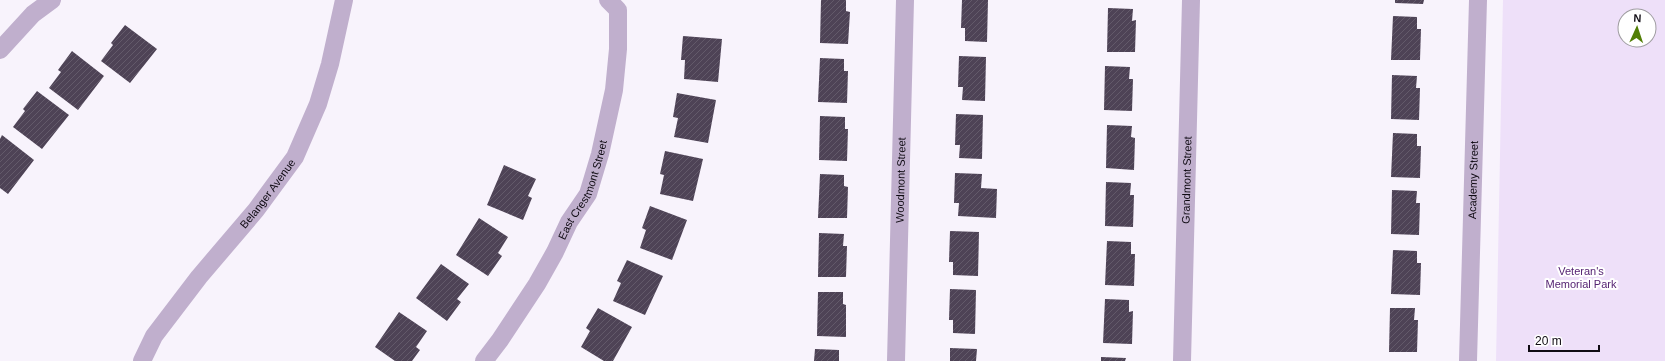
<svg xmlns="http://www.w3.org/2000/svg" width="1665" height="361" font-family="Helvetica,sans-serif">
<defs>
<pattern id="building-hatch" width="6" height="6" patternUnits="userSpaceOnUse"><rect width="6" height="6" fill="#4e4356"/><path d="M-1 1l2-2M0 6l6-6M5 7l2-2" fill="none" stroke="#635a6a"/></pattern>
</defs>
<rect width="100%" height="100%" fill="#f8f3fc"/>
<path fill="#eee0f9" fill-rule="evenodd" d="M1503 0H1665V361H1496ZM1625 16H1649V40H1625Z"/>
<path fill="url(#building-hatch)" d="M821 0H846V11L850 12 848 44 820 43Z
M962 0H988L987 42 965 41V28H961Z
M1395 0H1424L1423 4 1395 3Z
M1108 8 1133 9 1132 21 1136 20 1135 52H1107Z
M1393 16 1417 17V29H1421L1420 60H1391Z
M125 25 157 49 130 83 101 61 113 45 111 43Z
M683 36 722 39 718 82 684 79 685 60H681Z
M72 51 104 76 78 110 49 88 61 72 58 70Z
M959 56 986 57 985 101 962 100 963 87H958Z
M820 58 844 59V71H848L847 103 818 102Z
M1105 66 1130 67 1129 79H1133L1132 111 1104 110Z
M1392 75 1417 76 1416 88H1420L1419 120 1391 119Z
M37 91 69 115 42 149 13 127 25 111 23 109Z
M677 93 716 100 708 143 674 137 678 118 673 117Z
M956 114 983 115 982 159 959 158 960 145H955Z
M820 116 845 117V129H848L847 161 819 160Z
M1107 125 1132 126 1131 137 1135 138 1134 170 1106 168Z
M1393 133 1417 134V146H1421L1420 178 1391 177Z
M2 135 34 160 8 194 0 188V139Z
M665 151 703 159 693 201 660 194 664 175 660 174Z
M504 165 536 179 528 196 532 198 523 220 487 205Z
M955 173 982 174 981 188 997 189 996 218 958 216 959 203H954Z
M820 174 844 175V186L848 187 847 218H818Z
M1106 182 1131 183 1130 195H1134L1133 227 1105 226Z
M1392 190 1417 191 1416 203H1420L1419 235 1391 234Z
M650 206 687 220 672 260 640 248 646 230 642 228Z
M479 218 508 237 498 253 502 256 488 276 456 255Z
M950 231 979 232 978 276 953 275V262H949Z
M819 233 844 234 843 246H847L846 277H818Z
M1107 241 1131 242V254H1135L1134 286 1105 285Z
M1393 250 1417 251V263H1421L1420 295 1391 294Z
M627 260 663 276 645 315 613 301 621 283 617 281Z
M441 264 469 284 457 299 461 302 447 321 416 298Z
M950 289 976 290 975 334 953 333V320H949Z
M818 292H843V304L846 305V337L817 336Z
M1105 299 1129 300V312L1133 311 1132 344 1103 343Z
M598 308 632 327 613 361H604L581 347 590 331 586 328Z
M1390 308H1415L1414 320H1418L1417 352H1389Z
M399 312 427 331 416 347 420 350 412 361H395L375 347Z
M950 348 977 349 976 361H950Z
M815 349 839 350V361H814Z
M1101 357 1126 358 1125 361H1101Z"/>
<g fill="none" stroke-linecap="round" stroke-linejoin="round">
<g stroke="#c0afcd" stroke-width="18">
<path d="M0 50 33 14 52 0"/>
<path id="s1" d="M142 361 154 336 199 277 256 210 295 157 318 104 330 64 344 0"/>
<path id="s2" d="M484 361 500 340 537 284 555 252 569 222 588 194 600 154 614 90 618 49V10L608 0"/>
<path id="s3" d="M896 361 905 0"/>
<path id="s4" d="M1182 361 1191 0"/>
<path id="s5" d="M1468 361 1478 0"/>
</g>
</g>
<g text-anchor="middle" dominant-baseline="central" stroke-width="4" stroke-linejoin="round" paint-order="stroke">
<g font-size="11" fill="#0f0b13" stroke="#fff">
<text stroke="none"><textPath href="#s3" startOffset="181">Woodmont Street</textPath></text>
<text stroke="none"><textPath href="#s4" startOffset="181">Grandmont Street</textPath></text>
<text stroke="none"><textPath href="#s5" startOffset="181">Academy Street</textPath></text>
<text stroke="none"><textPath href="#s2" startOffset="199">East Crestmont Street</textPath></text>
<text stroke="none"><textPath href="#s1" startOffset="210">Belanger Avenue</textPath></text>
</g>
<g font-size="11" fill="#552372" stroke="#fff">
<text x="1581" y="271">Veteran's<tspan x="1581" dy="13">Memorial Park</tspan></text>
</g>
</g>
<g transform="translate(1637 28) rotate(3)"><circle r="19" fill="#ffffff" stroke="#9f9da1"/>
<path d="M0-3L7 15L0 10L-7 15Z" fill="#517e05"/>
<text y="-6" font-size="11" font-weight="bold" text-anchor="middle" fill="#0f0b13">N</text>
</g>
<path d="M1529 345v6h70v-6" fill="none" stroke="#0f0b13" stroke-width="2"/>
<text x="1535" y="345" font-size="12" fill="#0f0b13" stroke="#ffffff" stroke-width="3" paint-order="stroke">20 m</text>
</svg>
